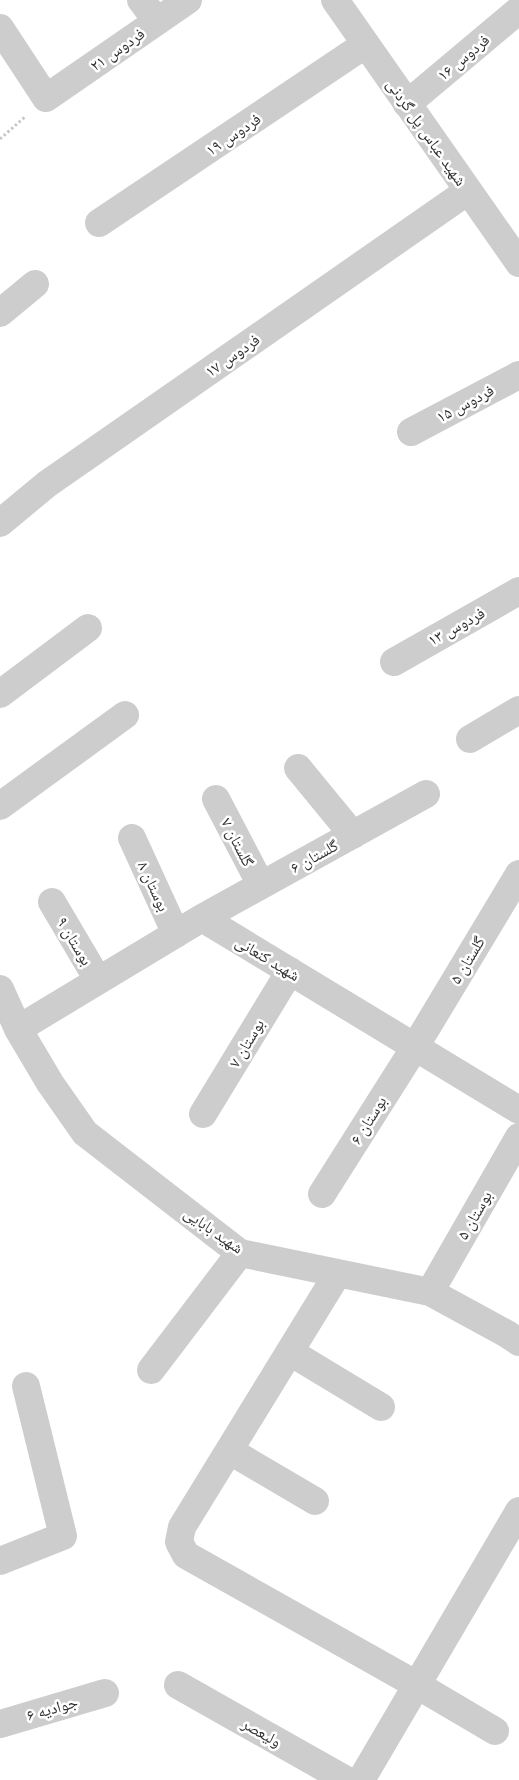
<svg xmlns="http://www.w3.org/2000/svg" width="519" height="1780" font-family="Quicksand,'Noto Naskh Arabic',sans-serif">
<rect width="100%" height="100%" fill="#fff"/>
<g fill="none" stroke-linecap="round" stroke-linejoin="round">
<path stroke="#c7c7c7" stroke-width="3" stroke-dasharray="2.5 2.5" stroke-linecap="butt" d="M0 139 26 116"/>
<path stroke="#cdcdcd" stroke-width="28" d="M141 0 157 21
M335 0 519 263
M0 28 46 98 188 0
M407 104 519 10
M99 223 366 44
M0 313 35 284
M411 432 519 375
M0 523 47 484 468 191
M394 662 519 591
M0 694 88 628
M470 739 519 710
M298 768 353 835
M216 799 261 885
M0 806 125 715
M132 838 176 934
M52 902 98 980
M202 918 519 1110
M0 989 18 1029 50 1083 85 1133 240 1253 430 1292 507 1334 519 1342
M18 1029 202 918 426 794
M203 1114 290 971
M322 1194 415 1047 519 874
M338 1273 182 1527 179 1542 186 1555 417 1685 495 1731
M430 1292 519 1137
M290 1352 381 1407
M151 1370 240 1253
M230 1451 315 1501
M0 1561 63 1536 26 1386
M178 1685 346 1780
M0 1724 105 1693
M361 1780 519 1511"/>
</g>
<g text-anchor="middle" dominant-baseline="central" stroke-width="5" stroke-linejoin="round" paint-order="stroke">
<g font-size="16" fill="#303030" stroke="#fff">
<text transform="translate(117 49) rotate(-35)">فردوس ۲۱</text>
<text transform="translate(463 57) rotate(-40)">فردوس ۱۶</text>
<text transform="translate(427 132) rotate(55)">شهید عباس پل گردنی</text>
<text transform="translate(233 134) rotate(-34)">فردوس ۱۹</text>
<text transform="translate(232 355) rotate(-35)">فردوس ۱۷</text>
<text transform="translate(465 403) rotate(-28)">فردوس ۱۵</text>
<text transform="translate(456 626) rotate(-29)">فردوس ۱۳</text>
<text transform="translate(238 842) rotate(63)">گلستان ۷</text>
<text transform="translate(314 856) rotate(-29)">گلستان ۶</text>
<text transform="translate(154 886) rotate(65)">بوستان ۸</text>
<text transform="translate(75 941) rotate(59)">بوستان ۹</text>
<text transform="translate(268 958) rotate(31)">شهید کنعانی</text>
<text transform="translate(467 960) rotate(-59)">گلستان ۵</text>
<text transform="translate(246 1043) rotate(-59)">بوستان ۷</text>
<text transform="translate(368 1120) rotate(-58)">بوستان ۶</text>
<text transform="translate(474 1215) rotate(-60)">بوستان ۵</text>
<text transform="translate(214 1230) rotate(35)">شهید بابایی</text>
<text transform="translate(52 1708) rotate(-16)">جوادیه ۶</text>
<text transform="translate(262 1732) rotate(30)">ولیعصر</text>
</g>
</g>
</svg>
